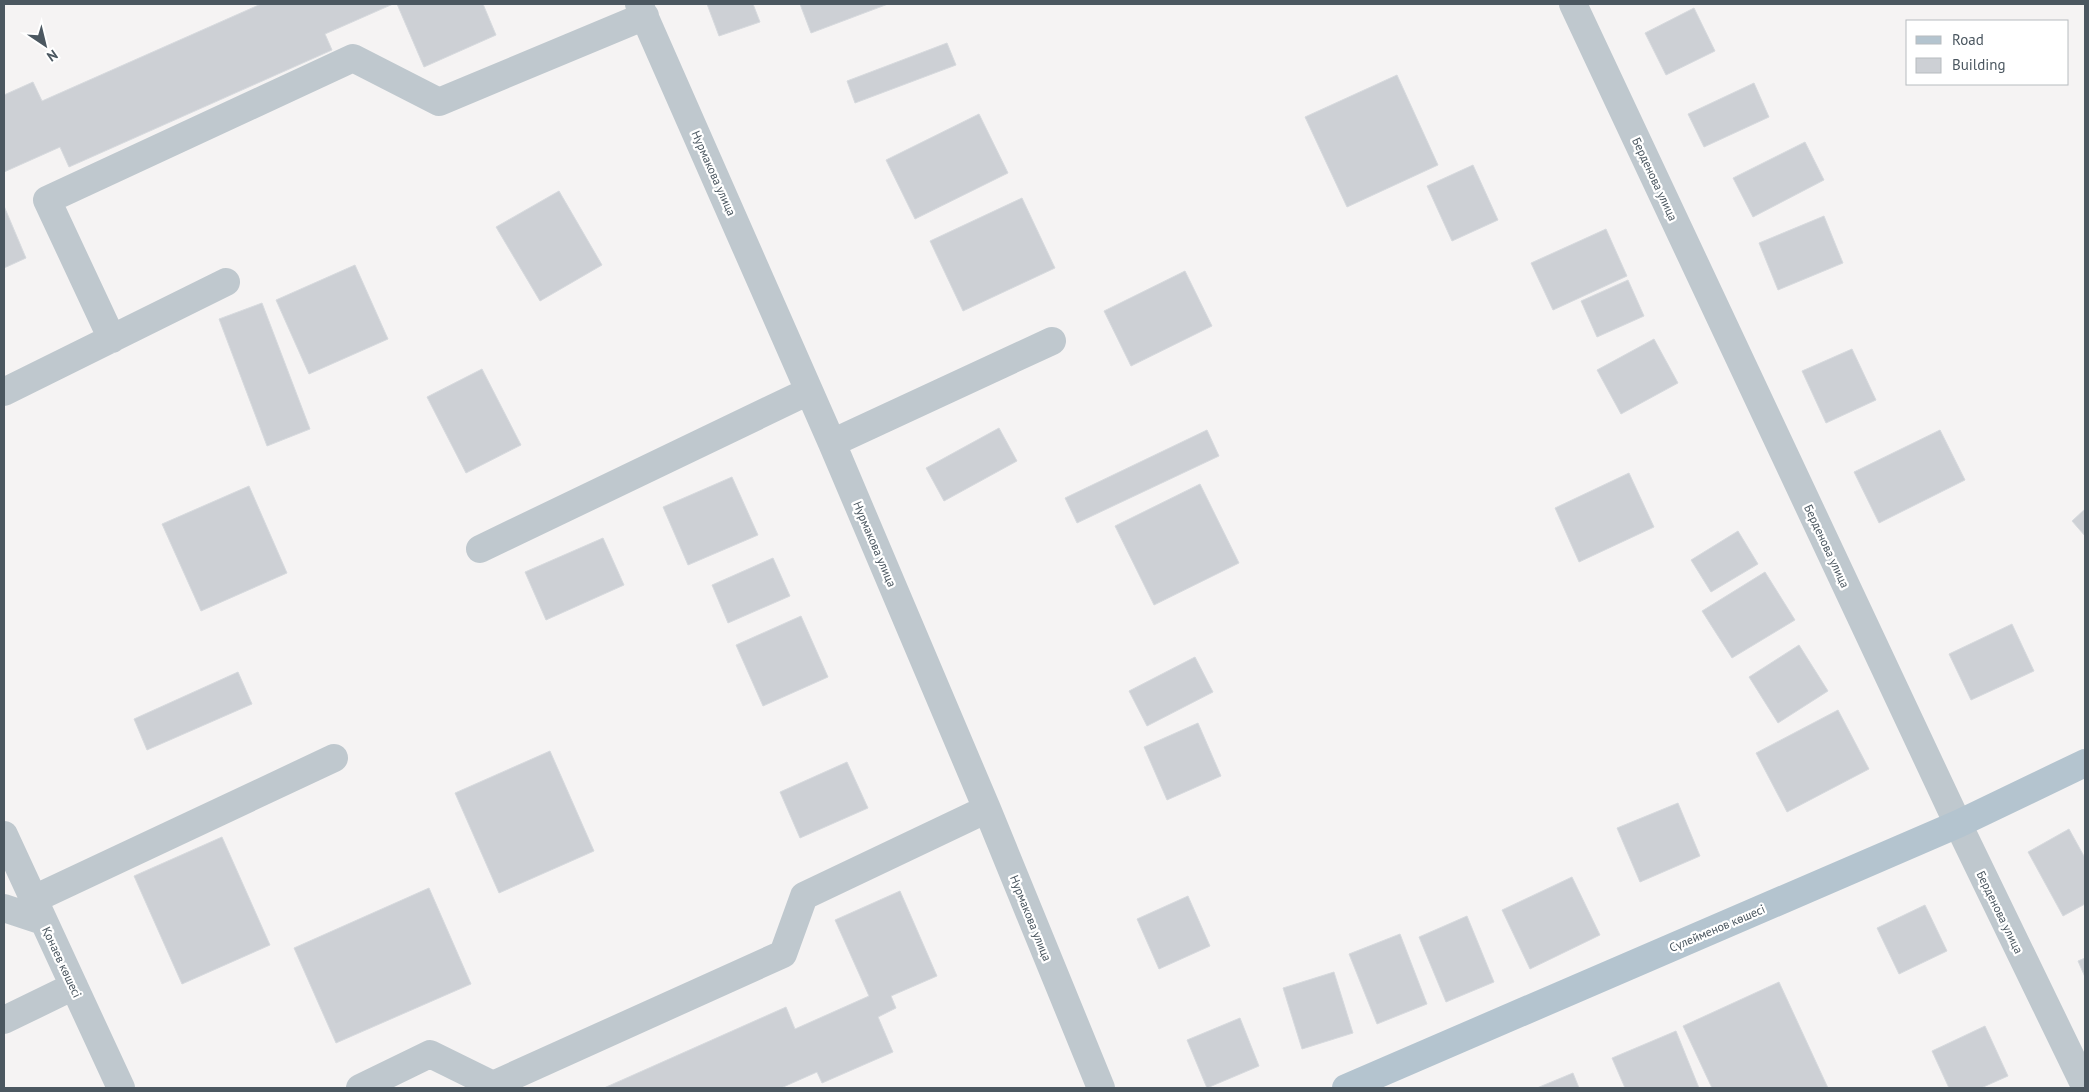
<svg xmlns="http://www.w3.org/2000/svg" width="2089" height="1092" font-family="'PT Sans',sans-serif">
<rect width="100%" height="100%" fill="#f5f3f3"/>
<path fill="#cdd0d5" stroke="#d7dade" d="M261 4H393L325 34 332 50 69 167 60 147 4 172V95L33 82 42 101Z
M397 4H483L496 35 424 67Z
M707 4H753L760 22 719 36Z
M800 4H888L811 33Z
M1694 8 1715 51 1666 75 1645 33Z
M947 43 956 65 855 103 847 81Z
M1397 75 1438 165 1347 207 1305 117Z
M1754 83 1769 117 1704 147 1688 114Z
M979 114 1008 173 915 219 886 160Z
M1805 142 1824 180 1753 217 1733 178Z
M1473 165 1498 220 1452 241 1427 186Z
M559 191 602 265 540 301 496 227Z
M1022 198 1055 268 963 311 930 241Z
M4 206 26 258 4 268Z
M1824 216 1843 263 1778 290 1759 243Z
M1606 229 1627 276 1553 310 1531 263Z
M355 265 388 339 309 374 276 300Z
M1185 271 1212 326 1131 366 1104 311Z
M1628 280 1644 316 1597 337 1581 301Z
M262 303 310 429 267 446 219 319Z
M1654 339 1678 383 1621 414 1597 370Z
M1852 349 1876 400 1826 423 1802 371Z
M482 369 521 445 466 473 427 397Z
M999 428 1017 461 944 501 926 468Z
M1207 430 1219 456 1077 523 1065 498Z
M1940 430 1965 480 1879 523 1854 472Z
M1629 473 1654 527 1579 562 1555 508Z
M732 477 758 535 688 565 663 507Z
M1200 484 1239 563 1154 605 1115 526Z
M249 486 287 573 201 611 162 524Z
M2085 509V536L2072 521Z
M1738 531 1758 564 1711 592 1691 560Z
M603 538 624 585 546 620 525 572Z
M773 558 790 596 728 623 712 585Z
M1765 572 1795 620 1732 658 1702 611Z
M801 616 828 677 763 706 736 645Z
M2012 624 2034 671 1971 700 1949 654Z
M1799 645 1828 691 1778 723 1749 677Z
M1195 657 1213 692 1147 726 1129 691Z
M238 672 252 704 147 750 134 719Z
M1838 710 1869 769 1787 812 1756 753Z
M1198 723 1221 776 1167 800 1144 747Z
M550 751 594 851 499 893 455 793Z
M847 762 868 808 800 838 780 792Z
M1678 803 1700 856 1640 882 1617 828Z
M2069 829 2085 858V904L2063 916 2028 852Z
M222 837 270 945 182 984 134 876Z
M1572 877 1600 935 1530 969 1502 910Z
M429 888 471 984 336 1043 294 948Z
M900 891 937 976 891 996 896 1008 878 1017 893 1052 822 1083 817 1072 781 1088H604L786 1007 795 1029 869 996 835 920Z
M1188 896 1210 946 1159 969 1137 919Z
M1925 905 1947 951 1899 974 1877 928Z
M1467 916 1494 982 1446 1002 1419 937Z
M1400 934 1427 1004 1377 1024 1349 954Z
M2085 958V977L2078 961Z
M1334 972 1353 1033 1302 1049 1283 988Z
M1779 982 1828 1088H1712L1683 1026Z
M1240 1018 1259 1066 1207 1088 1187 1040Z
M1985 1026 2008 1076 1981 1088H1949L1932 1051Z
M1676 1031 1699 1088H1625L1612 1058Z
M1573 1073 1579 1088H1537Z"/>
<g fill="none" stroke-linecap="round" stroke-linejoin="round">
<path stroke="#bfc8ce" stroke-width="28" d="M639 4 832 443 987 809 1101 1088
M1573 4 1958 824 2085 1086
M112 339 47 200 353 58 439 102 645 16
M4 392 226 282
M832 443 1052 341
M480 549 809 391
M4 835 121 1088
M34 899 334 758
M4 908 43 921
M4 1020 74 986
M360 1088 430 1054 493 1085 783 954 804 896 987 809"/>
<path stroke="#b4c4cf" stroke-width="28" d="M1346 1088 1958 824 2085 763"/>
</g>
<g text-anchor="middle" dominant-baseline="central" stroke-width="4.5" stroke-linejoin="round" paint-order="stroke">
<g font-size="12" fill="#4b5760" stroke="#fff">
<text transform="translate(714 173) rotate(66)">Нурмакова улица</text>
<text transform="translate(1655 179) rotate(65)">Берденова улица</text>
<text transform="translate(875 544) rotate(67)">Нурмакова улица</text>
<text transform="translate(1827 546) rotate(65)">Берденова улица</text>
<text transform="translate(2000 912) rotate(64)">Берденова улица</text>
<text transform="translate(1031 918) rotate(68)">Нурмакова улица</text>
<text transform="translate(1717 928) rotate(-23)">Сүлейменов көшесі</text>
<text transform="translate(62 962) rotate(65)">Қонаев көшесі</text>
</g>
</g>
<rect width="2089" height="1092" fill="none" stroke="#4b5760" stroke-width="10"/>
<rect x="1906" y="20" width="162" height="65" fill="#ffffff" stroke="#b7bcbf"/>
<rect x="1916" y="36" width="25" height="8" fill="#b4c4cf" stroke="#b7bcbf"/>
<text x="1952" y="45" font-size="15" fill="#4b5760">Road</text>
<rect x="1916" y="58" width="25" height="15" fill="#cdd0d5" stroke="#b7bcbf"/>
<text x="1952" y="70" font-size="15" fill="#4b5760">Building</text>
<g transform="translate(45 45) rotate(145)" stroke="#ffffff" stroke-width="4" paint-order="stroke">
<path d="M0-4L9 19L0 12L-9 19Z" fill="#4b5760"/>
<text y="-8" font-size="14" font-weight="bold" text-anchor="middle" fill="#4b5760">N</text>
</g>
</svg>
